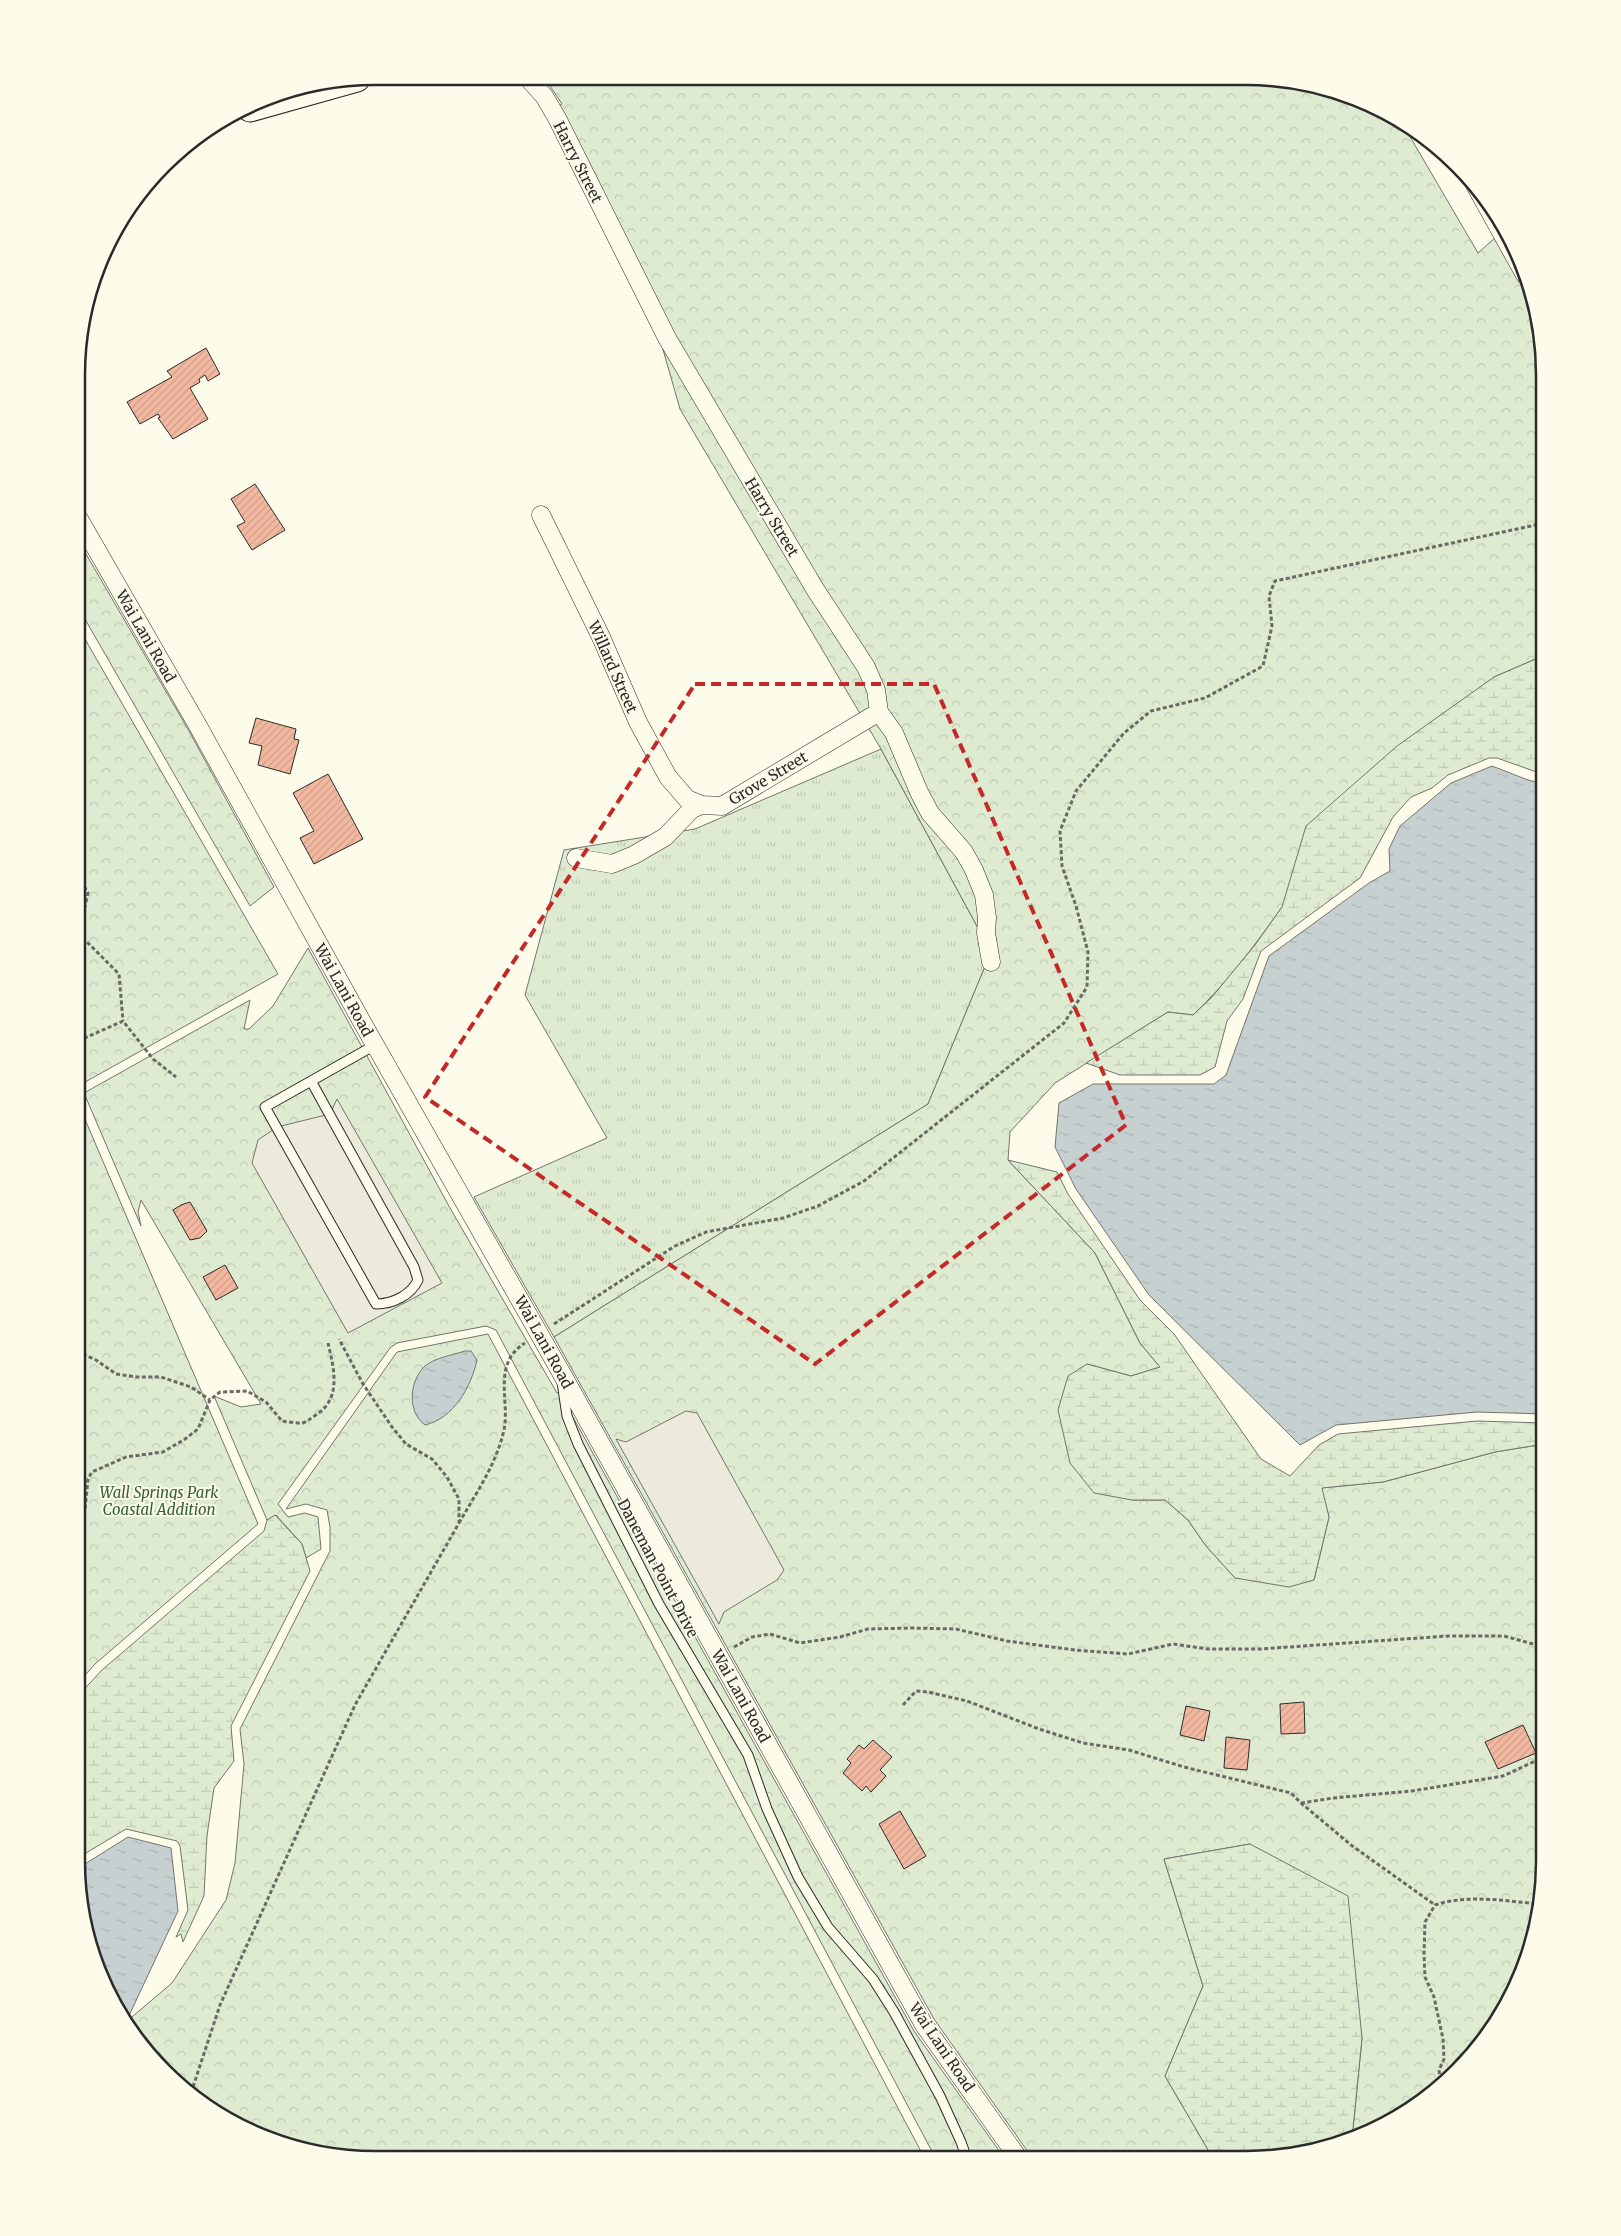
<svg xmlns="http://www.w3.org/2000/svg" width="1621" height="2236" font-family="Merriweather,serif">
<defs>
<pattern id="grass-tufts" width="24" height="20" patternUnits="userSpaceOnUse" patternTransform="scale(1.25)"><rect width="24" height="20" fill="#deebd1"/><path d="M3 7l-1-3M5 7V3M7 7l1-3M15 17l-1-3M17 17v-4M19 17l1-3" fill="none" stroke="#bfcab4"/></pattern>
<pattern id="forest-crowns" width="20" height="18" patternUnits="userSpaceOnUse" patternTransform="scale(1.25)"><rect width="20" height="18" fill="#deebd1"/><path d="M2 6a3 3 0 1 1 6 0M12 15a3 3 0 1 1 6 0" fill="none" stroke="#bfcab4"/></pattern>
<pattern id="wetland-marsh" width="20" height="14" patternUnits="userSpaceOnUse" patternTransform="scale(1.25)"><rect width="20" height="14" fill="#deebd1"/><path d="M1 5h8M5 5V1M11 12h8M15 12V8" fill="none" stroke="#bfcab4"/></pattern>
<pattern id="water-ripples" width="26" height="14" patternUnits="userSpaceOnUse" patternTransform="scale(1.25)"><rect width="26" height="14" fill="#c7d0d0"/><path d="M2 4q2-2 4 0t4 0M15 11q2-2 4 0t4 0" fill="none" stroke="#abb3b3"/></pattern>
<pattern id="building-hatch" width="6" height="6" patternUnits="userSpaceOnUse" patternTransform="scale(1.25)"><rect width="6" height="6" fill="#f2b8a0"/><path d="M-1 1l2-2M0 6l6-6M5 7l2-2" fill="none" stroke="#d09e8a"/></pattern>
</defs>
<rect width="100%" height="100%" fill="#fdfbea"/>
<path fill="url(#grass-tufts)" stroke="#74746e" d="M881 749 991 952 928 1104 554 1337 474 1197 607 1138 525 995 564 850 695 829Z"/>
<path fill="url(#forest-crowns)" stroke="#74746e" d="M582 77 1285 79 1360 99 1402 123 1478 253 1505 229 1514 243 1539 317 1545 375V655L1494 677 1282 907C1255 945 1227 983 1193 1015L1168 1012 1055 1083 1010 1132 1008 1160 1095 1253 1140 1343 1160 1367 1131 1376 1087 1364 1132 1500H1165L1188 1520 1206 1546 1235 1578 1314 1580 1329 1517 1321 1488 1383 1482 1495 1452 1544 1444V1881L1529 1957 1494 2027 1443 2086 1378 2129 1352 2139 1362 2038 1250 1844 1164 1859 1203 1986 1165 2076 1214 2160 1033 2159 934 2019 554 1337 928 1104 991 952 881 749 680 409 660 339 551 110 562 104 550 86Z
M79 542 189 731 274 887 250 906 78 607Z
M78 627 278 974 78 1086Z
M308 948 450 1208 557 1393 559 1392 914 2031 1005 2159H936L496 1330 486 1326 397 1343 390 1348 278 1504 288 1517 305 1513 318 1517 321 1549 306 1558 302 1544 276 1515 267 1520 214 1396 241 1407 261 1404 141 1200 138 1212 141 1226 84 1093 250 1000 244 1029H249L273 1006Z
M78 1103 258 1524 95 1664 77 1684Z
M488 1334 925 2159 336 2157 261 2137 209 2109 150 2058 126 2022 172 1983 226 1900 235 1863 244 1764 240 1729 330 1551V1527L327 1510 306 1504 286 1509 397 1352Z"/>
<path fill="url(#wetland-marsh)" stroke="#74746e" d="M1545 655V775L1497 758H1489L1448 775 1432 788 1411 797 1393 817 1360 878 1261 951 1243 999 1227 1021 1215 1067 1200 1075H1120L1086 1063 1168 1012 1193 1015 1212 997 1255 945 1282 907 1306 826 1397 746 1494 677Z
M1008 1160 1057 1172 1068 1194 1140 1300 1174 1334 1261 1459 1290 1476 1319 1445 1338 1434 1477 1421 1544 1423V1444L1495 1452 1383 1482 1322 1488 1329 1517 1314 1580 1289 1587 1235 1578 1206 1546 1188 1520 1165 1500H1132L1094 1493 1070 1463 1058 1410 1068 1376 1087 1364 1131 1376 1160 1367 1140 1343 1095 1253Z
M275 1515 302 1544 310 1571 231 1726 234 1761 214 1788 207 1836 204 1896 183 1942 181 1934 176 1937 188 1910 180 1846 177 1841 126 1829 76 1859 77 1697 102 1670 264 1531 267 1520Z
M1250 1844 1348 1896 1362 2038 1352 2139 1323 2150 1246 2160H1214L1165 2076 1203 1986 1164 1859Z"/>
<path fill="#eceadb" stroke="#74746e" d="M337 1099 442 1283 348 1333 252 1163 258 1140 277 1127 330 1114Z
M686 1411 697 1413 784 1570 777 1580 724 1612 719 1624 616 1439 626 1442Z"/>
<path fill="url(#water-ripples)" stroke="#74746e" d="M1492 766 1528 780 1545 784 1544 1414 1477 1412 1336 1425 1300 1445 1149 1295 1076 1189 1055 1147 1059 1103 1093 1084H1214L1226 1075 1269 956 1369 883 1390 871 1389 849 1400 826 1451 783Z
M465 1351H471L477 1360C471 1387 454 1418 425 1425 407 1412 409 1381 425 1366 434 1358 453 1355 465 1351Z
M128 1837 171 1848 178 1911 126 2022 107 1993 86 1938 77 1869Z"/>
<path fill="url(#building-hatch)" stroke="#2b2b2b" d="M206 348 220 374 208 381 205 375 199 379 200 382 190 388 208 419 173 439 158 418 160 417 158 414 140 424 127 402 172 377 167 371Z
M255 484 285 530 252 550 237 526 245 522 231 499Z
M256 718 296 729 294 739 299 740 290 774 258 765 262 746 249 743Z
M328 774 363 839 314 864 300 838 314 831 293 793Z
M190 1202 207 1231 200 1238 190 1240 173 1210 181 1205Z
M225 1265 238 1288 216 1300 203 1277Z
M1304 1702 1305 1733 1281 1734 1280 1704Z
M1186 1706 1210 1711 1204 1741 1180 1735Z
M1523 1725 1536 1753 1498 1769 1485 1742Z
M1226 1737 1250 1740 1247 1770 1224 1768Z
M873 1740 892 1757 880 1770 886 1776 871 1792 866 1786 862 1791 843 1773 851 1763 847 1759 859 1745 864 1749Z
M900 1811 926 1856 904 1869 879 1824Z"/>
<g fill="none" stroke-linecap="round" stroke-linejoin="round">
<g stroke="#2b2b2b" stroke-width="11">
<path id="service" d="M311 1081 414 1267 418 1280C411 1295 393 1304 376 1304L265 1107 375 1045
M562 1382 567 1416 578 1444 659 1604 748 1755 767 1809 798 1877 828 1927 873 1979 894 2012 940 2096 961 2142 967 2159"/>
</g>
<g stroke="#2b2b2b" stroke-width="19">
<path id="minor" d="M527 77 544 96 557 118 667 338 815 589 866 667 876 690 879 712 894 733 919 792 930 813 964 852 974 870 984 895 987 918 986 933 991 962
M1475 185 1525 275
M541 515 601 637 638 722 668 777 687 799 702 805 722 806 879 712
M79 519 198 726 362 1022 562 1374 924 2025 1019 2159
M576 858 612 864 634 855 665 837 692 809 702 805"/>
</g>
<g stroke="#2b2b2b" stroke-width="27">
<path id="secondary" d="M250 109 357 79"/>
</g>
<path stroke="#6a6964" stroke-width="3" stroke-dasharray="4 2.5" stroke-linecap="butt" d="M78 875 88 893 79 934
M78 933 119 974 123 1021
M78 1041 123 1021 153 1059 176 1077
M554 1324 675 1246 706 1232 783 1218 818 1206 864 1181 1064 1023 1087 987 1088 952 1076 906 1062 866 1060 831 1076 791 1124 733 1151 711 1205 698 1263 666 1272 626 1269 596 1275 581 1545 523
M77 1351 96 1360 116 1374 137 1377H161L191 1387 210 1400
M459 1523C475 1495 495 1466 503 1434 512 1403 490 1365 525 1343
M77 1540 85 1509 88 1479 92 1472 126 1457 163 1452 185 1439 198 1429 210 1400 220 1392 247 1391 266 1402 282 1421C288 1422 295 1423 302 1423 307 1422 311 1418 316 1415 342 1398 334 1369 328 1343
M734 1647 752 1637 770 1634 800 1643 840 1637 868 1629 911 1628 956 1629 1007 1641 1075 1650 1128 1654 1173 1644 1208 1649H1260L1448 1636H1504L1544 1647
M903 1705 916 1691 928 1692 967 1701 1039 1729 1083 1743 1129 1750 1184 1767 1291 1793 1301 1803 1351 1845 1435 1905
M1301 1803 1333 1798 1412 1791 1503 1776 1544 1757
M1441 2087 1439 2070 1444 2059 1443 2039 1434 1997 1425 1977 1424 1955 1425 1922 1435 1905C1469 1894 1505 1901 1539 1904
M191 2093 220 2005 355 1705 459 1523V1499L447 1477 432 1459 406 1444 392 1427 363 1384 339 1339"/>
<use href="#service" stroke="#fdfbea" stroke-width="9"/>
<use href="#minor" stroke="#fdfbea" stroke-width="18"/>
<use href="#secondary" stroke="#fdfbea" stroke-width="25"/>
</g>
<path fill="none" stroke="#c62828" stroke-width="4" stroke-dasharray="10 6" stroke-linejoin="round" d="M695 684H934L1126 1125 815 1364 425 1097Z"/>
<g text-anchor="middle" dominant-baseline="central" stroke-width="4" stroke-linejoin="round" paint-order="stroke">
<g font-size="15" fill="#2b2b2b" stroke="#fdfbea">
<text transform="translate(578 162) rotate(63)">Harry Street</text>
<text transform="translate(772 517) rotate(59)">Harry Street</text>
<text transform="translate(146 636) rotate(60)">Wai Lani Road</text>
<text transform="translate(613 667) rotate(66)">Willard Street</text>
<text transform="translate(768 778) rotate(-31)">Grove Street</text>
<text transform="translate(344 990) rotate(61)">Wai Lani Road</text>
<text transform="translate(544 1342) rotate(61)">Wai Lani Road</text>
<text transform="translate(658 1568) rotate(62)">Daneman Point Drive</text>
<text transform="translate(741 1696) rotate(61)">Wai Lani Road</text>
<text transform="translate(942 2047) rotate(56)">Wai Lani Road</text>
</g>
<g font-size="15" font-style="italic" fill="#34623c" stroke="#fdfbea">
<text x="159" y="1492">Wall Springs Park<tspan x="159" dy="17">Coastal Addition</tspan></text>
</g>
</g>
<path d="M0 0H1621V2236H0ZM375 85H1246A290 290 0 0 1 1536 375V1861A290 290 0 0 1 1246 2151H375A290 290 0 0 1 85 1861V375A290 290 0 0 1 375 85Z" fill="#fdfbea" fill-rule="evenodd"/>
<path fill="none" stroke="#2b2b2b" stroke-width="2.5" d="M375 85H1246A290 290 0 0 1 1536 375V1861A290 290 0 0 1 1246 2151H375A290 290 0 0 1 85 1861V375A290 290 0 0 1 375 85Z"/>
</svg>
